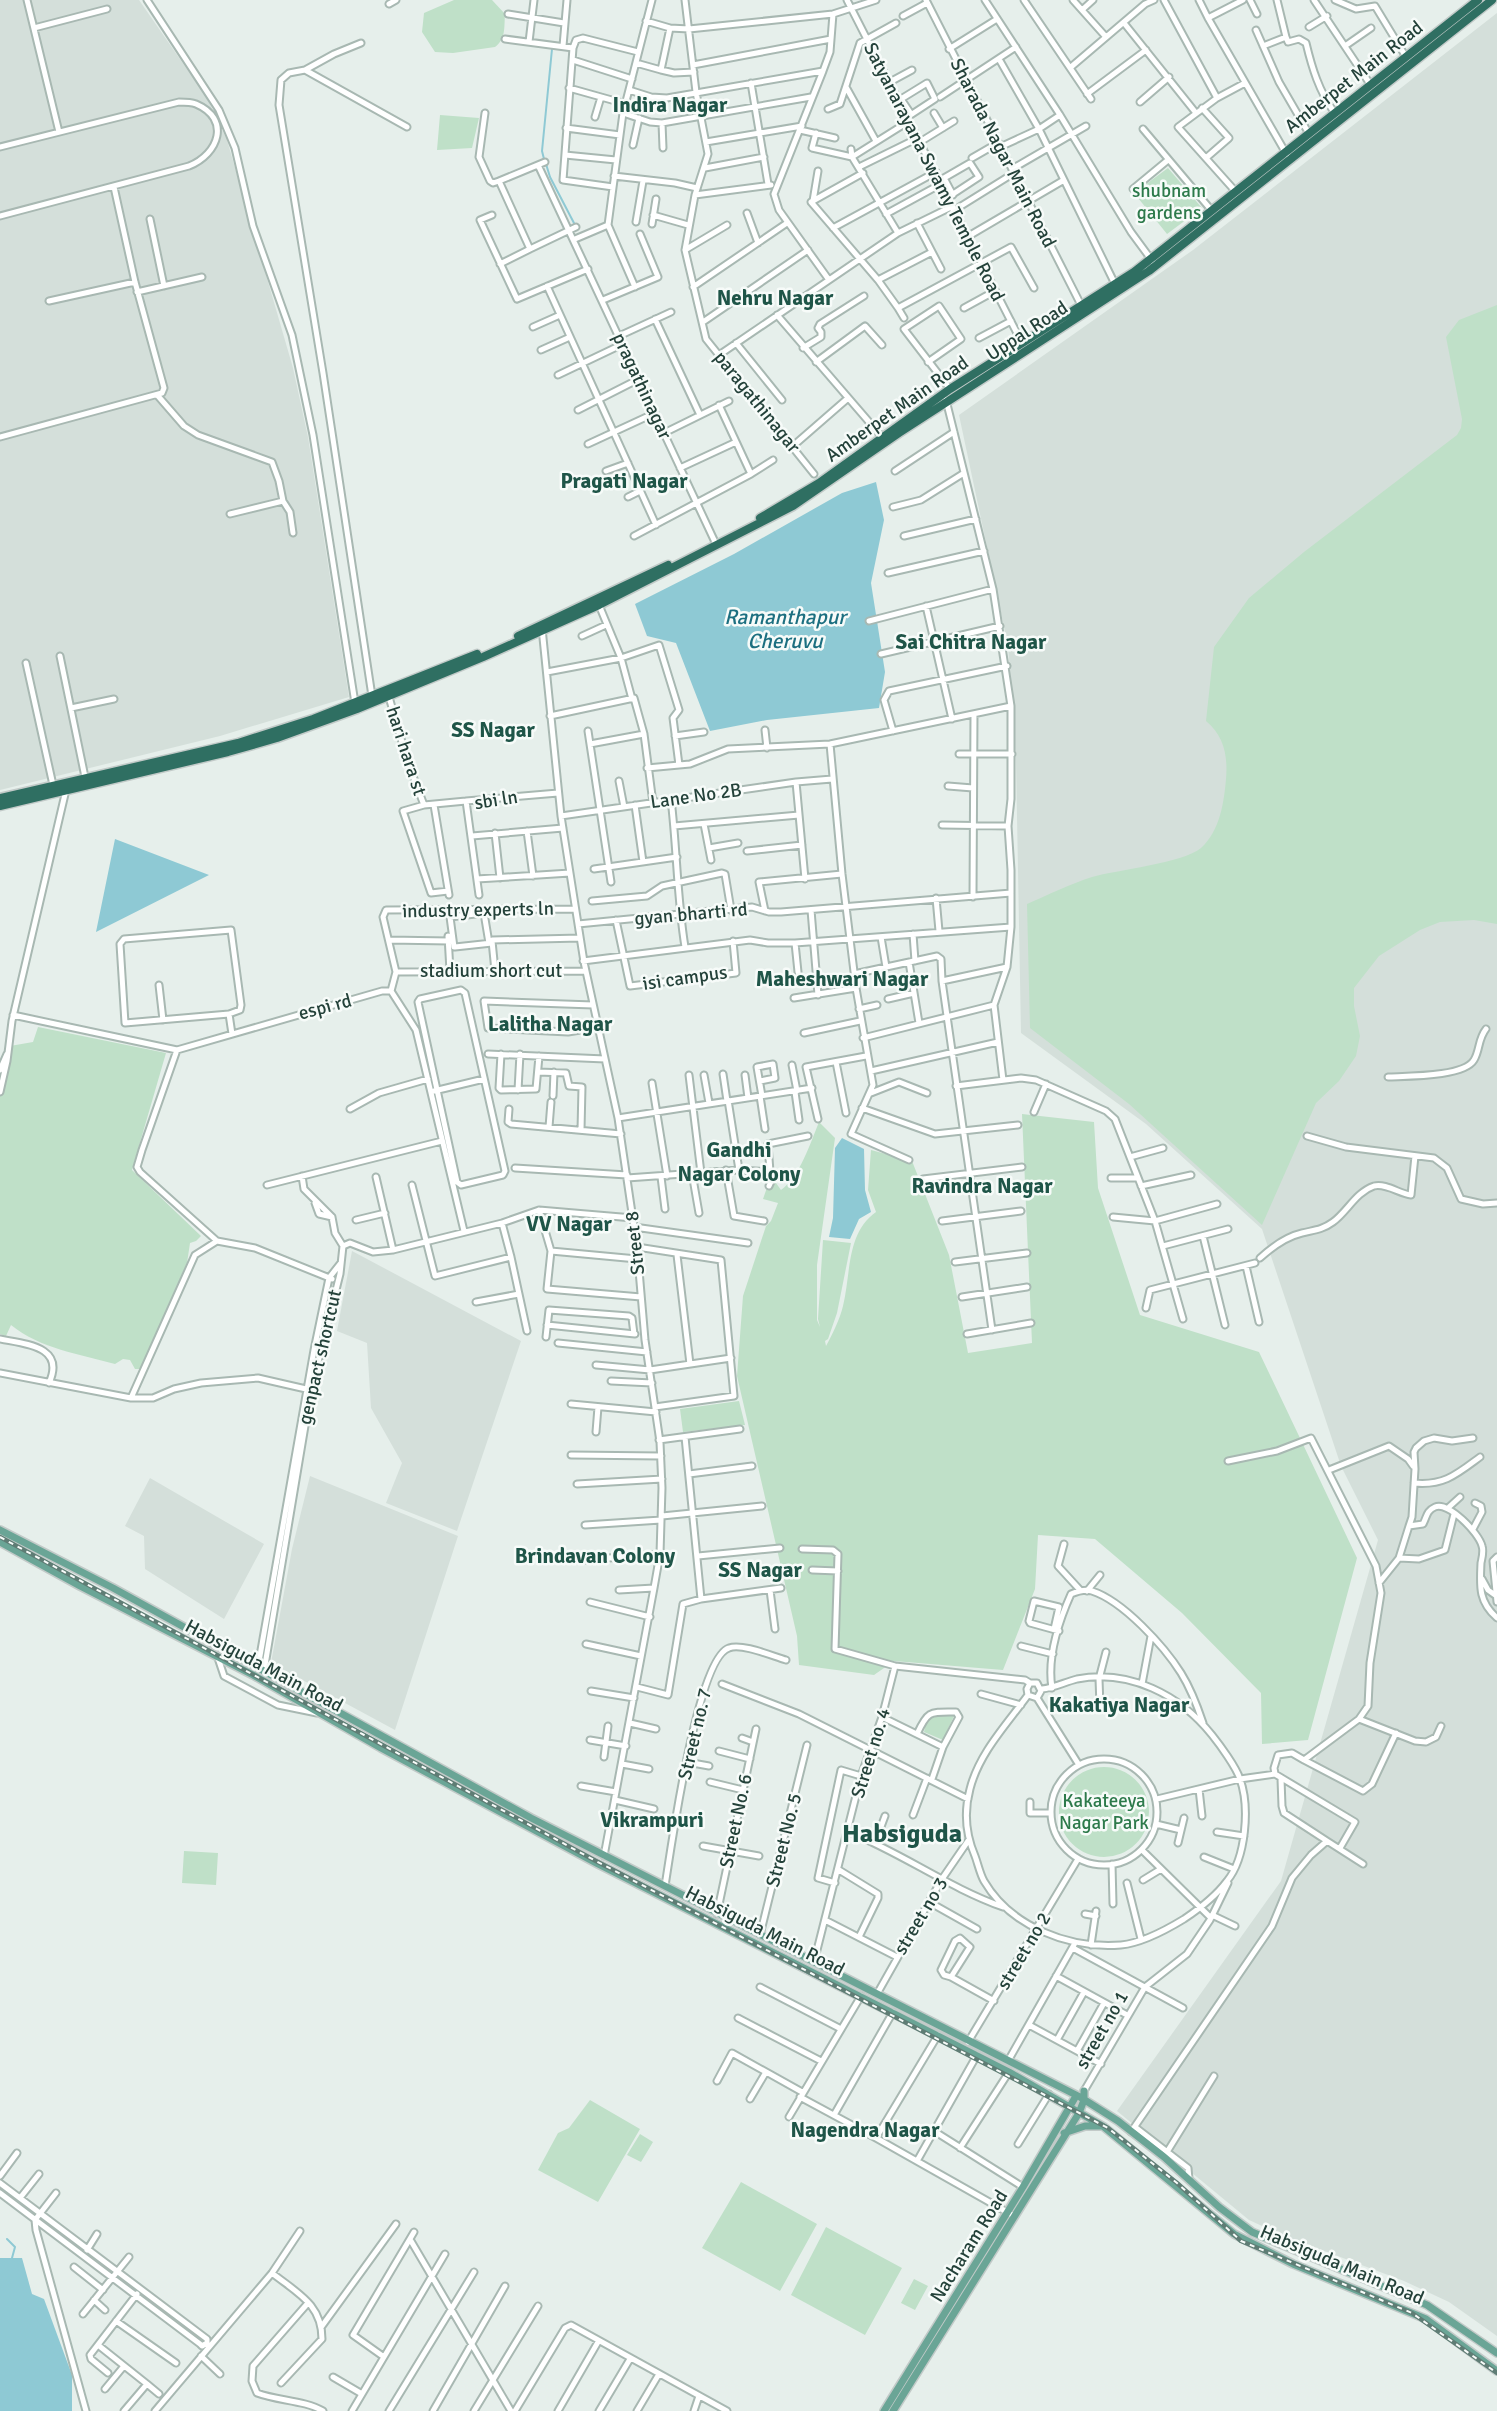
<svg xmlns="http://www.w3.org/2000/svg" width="1497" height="2411" font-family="Signika,sans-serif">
<rect width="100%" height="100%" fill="#e6efeb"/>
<path fill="#d4dfda" d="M0 0H139L207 98 227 140 293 368 308 437 349 697 220 736 0 790Z
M1497 13V2336L1449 2302 1404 2281 1282 2235 1249 2220 1117 2111 1281 1881 1378 1540 1341 1466 1262 1229 1146 1124 1021 1033 1016 762 1008 646 959 415 1193 250Z
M352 1251 521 1341 457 1531 386 1503 402 1463 371 1408 367 1343 337 1331Z
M310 1476 458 1536 395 1730 271 1663 292 1549Z
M150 1478 264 1544 224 1619 145 1569 144 1536 125 1526Z"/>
<path fill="#bfe0c8" d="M454 0H492L505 14C504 27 506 39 495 47L453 53 435 52 422 32 424 13Z
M440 115 479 118 472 148 437 150Z
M1168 168 1202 208 1167 234 1134 193Z
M1497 305V924L1474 920 1440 922 1420 930 1379 956 1354 988V1006L1360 1036 1356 1056 1339 1081 1316 1103 1262 1225 1129 1104 1030 1028 1027 904C1048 895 1070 884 1092 877 1116 870 1183 863 1201 848 1220 831 1224 802 1226 779 1228 756 1224 736 1206 721L1214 647 1249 598 1304 552 1457 435 1461 428 1462 419 1446 337 1459 320Z
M38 1027 166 1053 132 1170 201 1236 196 1241 190 1243 187 1263 140 1369H135L130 1360 123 1359 115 1364C79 1354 41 1349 11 1325L6 1336 0 1334V1091L10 1046 33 1042Z
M1022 1114 1094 1122 1098 1188 1140 1315 1259 1352 1357 1558 1308 1740 1262 1744 1261 1693 1182 1613 1095 1539 1038 1535 1035 1589 1003 1670 894 1661 874 1675 799 1665 797 1636 737 1376 743 1296 766 1226 771 1221 778 1203 763 1199 771 1176 781 1190C800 1176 810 1144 819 1122L835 1138 817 1265V1320L820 1327 818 1319 823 1240 851 1243 837 1313 828 1339 825 1341 826 1346C832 1335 840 1319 843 1306 851 1274 846 1233 876 1212L868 1190 871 1150 912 1161 949 1255 968 1353 1032 1343Z
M739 1401 745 1425 683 1432 680 1409Z
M931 1715 954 1716 943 1740 924 1732 927 1718Z
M1059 1812a45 45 0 1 1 90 0a45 45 0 1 1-90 0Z
M184 1851 218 1853 216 1885 182 1883Z
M590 2100 640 2129 598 2202 538 2170 558 2133 569 2128Z
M640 2134 653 2142 641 2162 627 2155Z
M741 2182 817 2224 780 2291 702 2248Z
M826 2227 902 2268 865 2335 791 2295Z
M914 2279 928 2286 915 2310 901 2303Z"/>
<path fill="#8ec9d4" d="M876 482 884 520 871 583 885 672 879 708 767 720 710 731 676 643 647 636 635 604 734 554 842 493Z
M115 839 209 875 96 932Z
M842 1138 864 1149 865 1190 871 1212 859 1219 850 1239 829 1237 833 1218 835 1148Z
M0 2258H22L32 2294 44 2299 72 2375V2411H0Z"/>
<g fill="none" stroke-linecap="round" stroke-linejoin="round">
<path stroke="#8ec9d4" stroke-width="2" d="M544 159 542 151 552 49
M546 164 550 177 575 225
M7 2239 15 2247 12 2258"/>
<g stroke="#a8b8b2" stroke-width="9">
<path id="minor" d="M27 0 59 132
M147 0 219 110 235 148 253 226 292 335 313 435 355 703
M685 0 696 92 708 154 695 195 685 250 706 339 814 474
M847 0 1022 343
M926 0 1081 305
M985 0 1060 115 1131 232 1156 266
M1024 0 1091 99
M1073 0 1106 37
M1164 0 1217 98
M1199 0 1208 18
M1243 0 1208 18 1287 155
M1250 0 1257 14
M1314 0 1370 84
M1335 0 1356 9 1375 6 1406 57
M389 4 396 0
M1082 10 1093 0
M508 14 564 23
M903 16 927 3
M646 21 670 28 689 29 833 14
M1124 23 1196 113
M1309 27 1327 16
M34 28 107 9
M1256 30 1279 82 1308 132
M1286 37 1288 42 1299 39 1306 43C1312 68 1319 91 1334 112
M505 39 573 48 563 180 613 187
M529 42 534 0
M361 43 334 54 305 70 289 73 281 80 279 105 323 373 372 696
M563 46 567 0
M1263 46 1286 37 1277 0
M1345 46 1371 28
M573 48 576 40 583 38 638 52
M949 49 997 19
M999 59 1039 129 1115 284
M573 60 632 79
M636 63 661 70 670 28
M693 65 831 39
M1071 67 1145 4 1154 0
M305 70 407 127
M661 70 674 73 694 72
M751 83 768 184
M888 83 912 70
M846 87 876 141
M569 88 626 104
M629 90 651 97 667 98 823 71
M1087 94 1146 50
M940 97 1016 47
M1140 102 1169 77
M1202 108 1229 138 1206 158
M828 109 840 104 860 43 896 23
M485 113 479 157 490 181 493 183 499 181
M623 113 650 122 662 123 811 97
M934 113 943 128
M595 117 601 97
M662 123 663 148
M566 128 620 135
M1143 129 1212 211
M800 130 835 138
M816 133 812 148 852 157 851 149
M706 142 802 126
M920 142 954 121
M633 145 639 118
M0 147 179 102C184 102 191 102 196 104 231 119 219 154 189 166L0 216
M1000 147 1039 129 1060 115
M565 155 616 160
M972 158 998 143
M545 162 499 181 530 249 576 227
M538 165 715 542
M859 167 918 138
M705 168 764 157
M1012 169 1086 126
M863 173 811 202 878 280 898 308 1011 247 1034 288
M614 176 675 183 697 188
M1133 189 1168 160
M1236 192 1178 127 1217 98 1245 83
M695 195 771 185
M947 198 979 177 970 163 944 178 953 195
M813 201 818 171
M953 211 1014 173
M747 213 758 243
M886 214 941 184
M492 215 480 220 517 299 588 269
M653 215 688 225
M150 219 164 286
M636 222 643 181
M917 223 941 269
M652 224 656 199
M833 228 936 172
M898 233 852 157 903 125 906 123V118L935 99 927 83 901 99 911 114
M967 237 1064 180
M575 239 608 225
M685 250 727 225
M500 264 530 249
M829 280 779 210 774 194 823 71 830 52 833 14 876 0
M878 280 932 252
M547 286 656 525
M635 287 608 225 623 113 652 0
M693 287 787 223
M137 292 202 277
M603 300 658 277 640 234
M49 301 135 282
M898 308 904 318
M964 308 995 291
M777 315 882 437
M655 319 700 415
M703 322 808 250
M533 327 560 315
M619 336 671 312
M979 338 1011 321
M736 343 782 400
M803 348 821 337V332L818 328 820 324 864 296
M541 350 570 337
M719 355 898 233 951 207
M816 362 865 326 882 345
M928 362 961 339 939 306 904 329 950 389
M558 375 623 344
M158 396 184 426 198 435 272 462 279 481 283 501 290 512 293 533
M946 400 993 589 1011 706V799L1008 826 1011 870V927L1007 967 994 1005 1003 1080
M719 405 751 474
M578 410 639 379
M664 433 729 401
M0 437 162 393 164 388 135 282 114 187
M588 444 655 413
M793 446 847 399
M680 468 736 442
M606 471 628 463
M895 471 954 432
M628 497 640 491
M893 507 921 500 964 473
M230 514 283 501
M634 536 751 474 773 460
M904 536 976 519
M888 573 984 551
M599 605 621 658 632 699
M926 606 952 719
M869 621 993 589
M542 628 561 816 584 962 618 1118 637 1247 645 1340 660 1442 662 1488 660 1554 654 1588 604 1856
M582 636 606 625
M881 654 1000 626
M60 656 85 777
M26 663 53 785
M547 672 621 658 659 645 679 710 673 718 679 765
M389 697 408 763 424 805
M71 708 114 699
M550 716 634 698 644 734 653 803
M765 730 767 748
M588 731 611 882
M893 731 884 700 889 691 1007 666
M675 736 704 732
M590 744 644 734
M830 744 842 874 856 988 873 1085 851 1134 909 1160
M959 754H1012
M647 768 690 764 728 749 830 744 1011 706
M619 781 624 807
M796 782 805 879
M948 786 973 788
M671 799C677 849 677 898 685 947
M434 805 449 895
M635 805 643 862
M561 816 796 782 832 779
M704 824 711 860
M942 825 1008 826
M674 826 799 815
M527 831 533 876
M495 833 500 878
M472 836 563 828
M709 848 738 843
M747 851 802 845
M594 869 677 857
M477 879 570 873
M448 891 431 893 403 811 424 805 466 801
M479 895 466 801 558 793
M973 897 974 714
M936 898 939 931
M592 901 647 896 662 886 722 873 725 874 731 910
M811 910 818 995
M765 911 759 882 842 874
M616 920 630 986 736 973 733 941
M578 924 752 907 769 912H781L1011 893
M913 934 915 961
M448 936 450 971
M881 937 886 967
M389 940 449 941
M492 940 580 938
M492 941 495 971
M489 943 484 913 450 917 454 947H455L492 943
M795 943 798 972
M583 961 750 940 768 943H795L1011 927
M909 962 919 1023
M396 972 586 971
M854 974 937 956 941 959 942 981
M159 985 163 1020
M461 990 465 993 505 1171 503 1175 461 1185 457 1182 418 1002 420 999Z
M391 991 396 972 383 917 386 910 575 909
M794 998 856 988
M888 999 914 993
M593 1005 484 1001 488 1028 568 1032 599 1027
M859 1009 877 1005
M229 1014 125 1023 120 944 124 939 231 930 241 1005 240 1010 229 1014 232 1034
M13 1015 177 1050 382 991H391L416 1030 464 1231
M804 1033 860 1021
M863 1038 994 1005
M177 1050 142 1150 137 1167 140 1172 217 1241 255 1248 332 1279
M488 1054 605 1059
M501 1054 499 1088 501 1090 536 1089 539 1056
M836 1062 846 1113
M792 1065 797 1091
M0 1070 7 1054
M871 1071 998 1042
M538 1072 566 1073 569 1086 582 1087 581 1130
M723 1074 727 1101
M689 1075 701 1173
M704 1075 709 1103
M745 1075 748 1098
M1388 1077C1407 1076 1464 1077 1474 1060 1480 1050 1478 1039 1486 1029
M760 1081 775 1078 773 1064 757 1067 762 1096
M652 1083 667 1176
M956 1086 1021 1078 1036 1080 1106 1111 1115 1119 1155 1221 1183 1319
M518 1090 520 1054
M434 1091 484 1079
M0 1092 7 1061 12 1021 66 790
M795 1092 799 1120
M871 1093 899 1082 927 1093
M553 1096 554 1072
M760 1096 765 1129
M728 1100 739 1170
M862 1108 935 1134 1018 1125
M350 1109 379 1093 428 1079
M509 1109 508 1122 511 1124 621 1134
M1034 1112 1046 1084
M618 1118 812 1088
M818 1119 806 1067 866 1056
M549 1127 551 1102
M1307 1136 1346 1147 1434 1158 1447 1168 1461 1199 1483 1204 1497 1203
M1130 1157 1163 1148
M515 1168 627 1175
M726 1170 734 1216 764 1221
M692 1173 699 1213
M302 1176 304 1189 332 1217 335 1233 343 1246
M376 1177 393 1250
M661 1177 665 1209
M627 1178 739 1170 770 1172
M1111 1178H1138
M923 1179 1022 1167
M267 1185 442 1141
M412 1185 435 1276 511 1257 519 1294
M769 1186 775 1173 770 1172 768 1144 808 1136
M1141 1186 1191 1175
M315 1203 319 1214 332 1217
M539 1210 551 1251
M1113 1217 1155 1221 1217 1204
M356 1220 385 1213
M942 1221 1021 1211
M502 1223 511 1257
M634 1227 748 1243
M1203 1236 1225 1325
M343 1246 350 1243 373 1252 393 1250 502 1223 539 1210 633 1218
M1163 1246 1228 1229
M637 1247 721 1260 734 1396 655 1407
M677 1255 690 1364
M1260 1258C1272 1247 1285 1237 1302 1233 1314 1230 1322 1230 1333 1222 1347 1212 1356 1192 1374 1186 1386 1183 1400 1194 1411 1195L1415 1156
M637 1259 551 1251 547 1289 641 1297
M955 1262 1027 1253
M1246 1266 1259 1322
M962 1297 1027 1287
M476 1302 519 1294 527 1331
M1146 1308 1150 1290 1255 1263
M547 1325 635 1334
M992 1330 942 981 1007 967
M967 1334 1031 1323
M546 1337 549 1310 629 1316 632 1318 634 1334
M0 1339C25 1344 66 1346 49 1383
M558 1343 647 1352
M596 1365 650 1370 731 1358
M0 1373 131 1398H153L174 1389 201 1383 258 1378 306 1389
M611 1381 652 1383
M131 1398 195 1255 217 1241
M571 1404 656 1412
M596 1432 598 1407
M685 1437 701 1599
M1473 1438 1452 1441 1434 1438 1424 1441 1416 1448 1414 1452 1415 1469 1412 1517 1409 1526 1423 1524C1427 1517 1426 1511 1435 1507 1448 1501 1479 1533 1482 1546 1484 1551 1482 1558 1481 1563 1480 1586 1478 1601 1497 1618
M659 1440 740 1429
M571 1455 661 1456
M1329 1470 1389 1446 1408 1459 1413 1466
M689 1474 752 1466
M1414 1483C1444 1486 1457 1474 1480 1457
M577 1484 662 1479
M1449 1507 1460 1497
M662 1516 762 1506
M585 1525 661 1520
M1473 1529 1482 1512 1481 1506 1475 1503
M1064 1544 1058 1566 1080 1590
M802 1549 833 1550 838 1554 835 1649 895 1666 1025 1680 1030 1683
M698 1556 780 1548
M1497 1557 1493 1561 1497 1602
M1399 1558 1409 1526
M584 1560 660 1554
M812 1570 838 1571
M1482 1579 1488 1590 1495 1595
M1379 1583 1399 1558 1419 1559 1445 1550 1454 1514
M619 1590 654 1588
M770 1590 775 1629
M1087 1591 1100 1575
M590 1602 650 1617
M1054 1629 1059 1607 1034 1601 1029 1621 1030 1623 1059 1631
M586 1644 641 1656
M1021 1646 1053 1654
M218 1658 224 1676 278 1705 317 1713
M258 1667 314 1350 329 1278 340 1264
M264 1671 311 1390 340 1274 343 1246
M722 1684 799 1714 968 1799
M1142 1684 1151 1636
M637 1687 668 1695 683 1604 701 1599 781 1588
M1052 1688C1047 1658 1059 1621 1071 1594 1078 1591 1085 1589 1092 1591 1123 1601 1164 1646 1181 1673 1191 1689 1197 1705 1203 1723
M591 1691 634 1698
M981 1694 1021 1705
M1028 1695C1007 1724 979 1753 970 1789 964 1811 966 1835 975 1856 978 1864 980 1874 984 1881 1011 1927 1069 1949 1121 1945 1142 1943 1166 1930 1184 1919 1199 1909 1216 1896 1227 1881 1246 1858 1250 1807 1240 1779 1236 1767 1220 1745 1212 1735 1180 1695 1130 1669 1077 1679 1065 1682 1054 1688 1042 1689
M1037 1698 1041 1691 1037 1683H1030L1027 1689 1028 1695 1037 1698 1079 1765
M1100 1706 1099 1679 1106 1652
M882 1717 943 1747
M1359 1719 1415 1741 1426 1742 1436 1737 1441 1726
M630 1723 656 1729
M917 1734C928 1710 930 1712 956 1712L959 1717 943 1747 932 1779
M742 1738 753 1742
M590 1740 626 1746
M719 1751 750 1759
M604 1757 608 1726
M1051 1812a53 53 0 1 1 106 0a53 53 0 1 1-106 0Z
M1304 1760 1363 1791 1372 1784 1396 1733
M687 1762 709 1766
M622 1764 649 1769
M1275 1774 1355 1822 1340 1848
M1281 1779 1282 1806 1284 1813 1327 1841
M710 1782 743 1790
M581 1786 616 1792
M1199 1789 1202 1816
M1157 1799 1240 1779 1275 1774 1274 1768 1278 1755 1292 1753 1304 1760 1359 1719 1368 1706 1370 1663 1381 1593 1376 1566 1311 1438 1277 1451 1228 1461
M615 1800 654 1809
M1030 1802V1813H1050
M913 1815 927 1778
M1156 1824 1181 1830
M849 1832C902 1853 949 1888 1003 1907
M1217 1832 1244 1836
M875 1843 885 1816
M1178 1843 1184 1818
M703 1846 759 1856
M1142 1850 1211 1918
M1204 1857 1234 1869
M1112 1864 1113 1904
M839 1870 878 1894V1898L859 1937
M1143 1880 1161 1869
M835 1883 818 1878 841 1770 861 1776
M1127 1883 1141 1939
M665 1886C671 1849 697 1658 729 1648 742 1643 772 1656 786 1660
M929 1902 977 1929
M717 1914 756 1729
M1085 1914 1096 1916
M1212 1915 1235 1926
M825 1920 897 1957
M760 1935 807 1745
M1091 1945 1096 1911
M1073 1948 1183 2008
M814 1962 861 1776 882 1717 895 1666
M1056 1976 1127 2015
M951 1977 944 1975 941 1970 955 1941 960 1938 970 1947 951 1977 994 2001
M760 1987 841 2029
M877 1994 942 1879 968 1841
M738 2018 821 2061
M1029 2025 1101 2064
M1057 2040 1084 1992
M968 2042 1078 1859
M1077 2051 1104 2003
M1008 2061 1075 1943
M717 2081 732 2053 802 2092
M1084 2091 1145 1987 1187 1954 1210 1920 1228 1883
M800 2097 876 2138 1014 2216
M750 2099 766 2072
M834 2115 893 2012
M789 2117 861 1996
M1135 2127 1188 2168 1189 2179
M934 2131 1023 2187
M1131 2132 1272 1926 1292 1878 1311 1855 1327 1841 1363 1864
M876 2138 938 2035
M1018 2144 1049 2094
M960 2148 1009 2072
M1167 2152 1214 2076
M917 2161 977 2055
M0 2176 17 2153
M0 2183 207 2339V2343L202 2346 200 2344 0 2193
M56 2193 35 2220 36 2230 86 2411
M20 2198 39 2174
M411 2241 511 2411
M87 2250 97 2234
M74 2267 103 2290
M272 2273C297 2293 322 2304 322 2339L281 2383
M94 2300 105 2310
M308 2303 253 2366 252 2381 257 2393C278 2401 304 2400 323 2411
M83 2314 129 2257
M116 2321 176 2363
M322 2326 396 2224
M98 2345 147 2384 124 2411
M201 2356 220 2374
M384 2357 353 2335 414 2232
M108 2373 91 2359 90 2355 137 2294
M333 2377 362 2394
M147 2384 159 2394
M105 2389 124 2366
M155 2411 272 2273 300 2231
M352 2411 445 2254
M389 2411 474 2272
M433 2411 505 2286
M474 2411 538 2306
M515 2411 565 2328 571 2325 727 2411
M558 2411 598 2342
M599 2411 630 2359
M637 2411 659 2374
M694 2411 699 2396"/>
</g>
<g stroke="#c2cac8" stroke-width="10">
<path id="major" d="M0 1530 113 1588 531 1818 1080 2097 1118 2121 1164 2157 1219 2207 1252 2232 1427 2305 1497 2353
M0 1542 80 1586 253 1675 381 1748 598 1864 1009 2072 1104 2127 1234 2234 1293 2264 1426 2319 1497 2371
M1064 2133 1085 2126H1100
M884 2411 1023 2187 1076 2096
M893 2411 1079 2113 1084 2100V2091"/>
</g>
<g stroke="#c2cac8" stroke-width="11">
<path id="highway" d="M760 518 819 483 950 389 1134 272 1478 0
M518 636 668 565
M0 798 238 743 313 719 477 654
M0 806 228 752 277 738 357 709 483 657 599 605 793 506 899 433 1149 271 1492 0"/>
</g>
<use href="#minor" stroke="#fff" stroke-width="5"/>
<use href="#major" stroke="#6aa596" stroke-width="7"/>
<use href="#highway" stroke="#2f6f62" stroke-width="8"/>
<g stroke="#5f7d75" stroke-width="4.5">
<path id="rail" d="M0 1537 594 1860 1108 2128 1177 2183 1241 2241 1412 2313 1497 2373"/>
</g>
<use href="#rail" stroke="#f7fbf9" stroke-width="2" stroke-dasharray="5" stroke-linecap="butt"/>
</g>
<g text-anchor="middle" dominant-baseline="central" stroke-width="5" stroke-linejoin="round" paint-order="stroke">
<g font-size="19" fill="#24423a" stroke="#f7fbf9">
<text transform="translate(1354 77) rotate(-38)">Amberpet Main Road</text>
<text transform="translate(1003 153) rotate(63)">Sharada Nagar Main Road</text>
<text transform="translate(934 172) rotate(63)">Satyanarayana Swamy Temple Road</text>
<text transform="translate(1027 331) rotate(-33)">Uppal Road</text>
<text transform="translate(642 386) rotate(65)">pragathinagar</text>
<text transform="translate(757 402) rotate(51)">paragathinagar</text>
<text transform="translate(897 409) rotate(-35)">Amberpet Main Road</text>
<text transform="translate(406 751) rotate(72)">hari hara st</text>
<text transform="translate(696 796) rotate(-8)">Lane No 2B</text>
<text transform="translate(496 800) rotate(-9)">sbi ln</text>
<text transform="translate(478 910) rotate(-1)">industry experts ln</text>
<text transform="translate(691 914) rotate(-5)">gyan bharti rd</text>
<text x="491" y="971">stadium short cut</text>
<text transform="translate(685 978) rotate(-8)">isi campus</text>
<text transform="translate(325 1007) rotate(-15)">espi rd</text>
<text transform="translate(635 1243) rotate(-96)">Street 8</text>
<text transform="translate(320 1357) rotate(-77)">genpact shortcut</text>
<text transform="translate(264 1666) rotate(28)">Habsiguda Main Road</text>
<text transform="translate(695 1734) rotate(-77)">Street no. 7</text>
<text transform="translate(871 1753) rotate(-73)">Street no. 4</text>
<text transform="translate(736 1821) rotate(-78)">Street No. 6</text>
<text transform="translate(784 1840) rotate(-76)">Street No. 5</text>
<text transform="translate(921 1916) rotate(-59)">street no 3</text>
<text transform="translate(765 1931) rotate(27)">Habsiguda Main Road</text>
<text transform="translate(1024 1951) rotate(-59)">street no 2</text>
<text transform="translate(1102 2030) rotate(-60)">street no 1</text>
<text transform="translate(969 2246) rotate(-58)">Nacharam Road</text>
<text transform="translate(1342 2265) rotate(23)">Habsiguda Main Road</text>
</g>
<g font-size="19" fill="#2d7a4b" stroke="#f7fbf9">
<text x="1169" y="191">shubnam<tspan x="1169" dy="22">gardens</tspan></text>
<text x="1104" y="1801">Kakateeya<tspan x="1104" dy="22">Nagar Park</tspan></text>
</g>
<g font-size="21" font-weight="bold" fill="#1f5548" stroke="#f7fbf9">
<text x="670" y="105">Indira Nagar</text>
<text x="775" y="298">Nehru Nagar</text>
<text x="624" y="481">Pragati Nagar</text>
<text x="971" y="642">Sai Chitra Nagar</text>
<text x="493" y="730">SS Nagar</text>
<text x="842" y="979">Maheshwari Nagar</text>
<text x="550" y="1024">Lalitha Nagar</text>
<text x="739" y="1150">Gandhi<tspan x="739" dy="24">Nagar Colony</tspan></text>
<text x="982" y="1186">Ravindra Nagar</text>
<text x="569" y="1224">VV Nagar</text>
<text x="595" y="1556">Brindavan Colony</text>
<text x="760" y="1570">SS Nagar</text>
<text x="1119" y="1705">Kakatiya Nagar</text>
<text x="652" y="1820">Vikrampuri</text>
<text x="865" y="2130">Nagendra Nagar</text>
</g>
<g font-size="21" font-style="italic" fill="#1c6f80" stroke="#f7fbf9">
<text x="785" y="617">Ramanthapur<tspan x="785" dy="24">Cheruvu</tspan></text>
</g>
<g font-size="26" font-weight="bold" fill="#1f5548" stroke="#f7fbf9">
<text x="902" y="1834">Habsiguda</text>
</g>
</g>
</svg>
